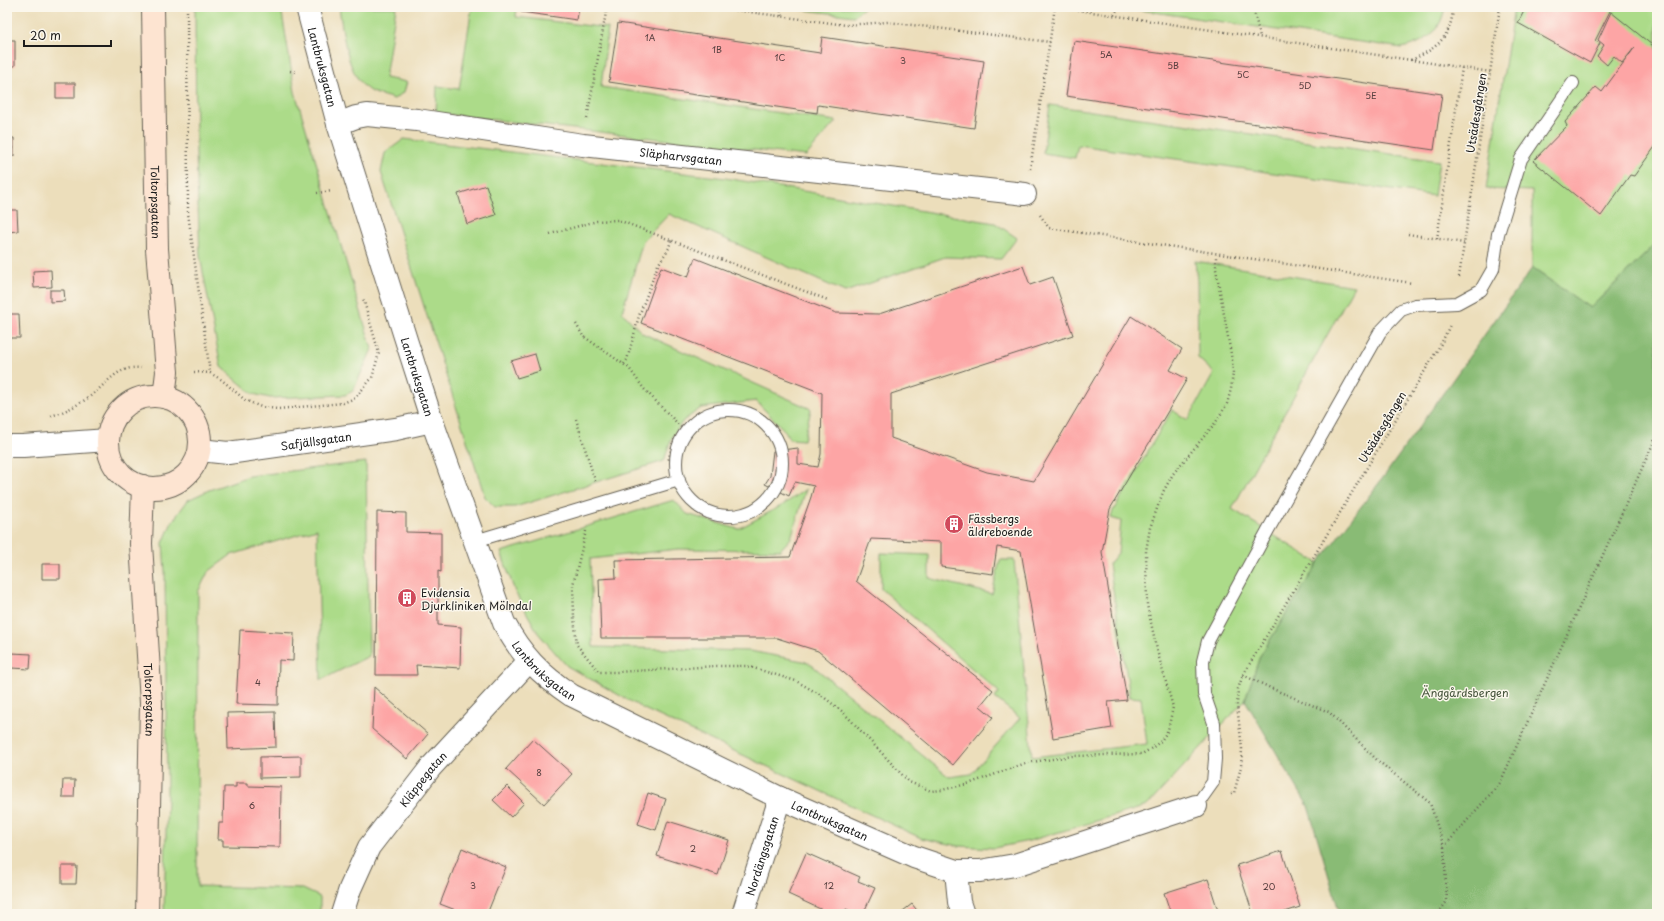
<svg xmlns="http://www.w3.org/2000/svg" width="1664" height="921" font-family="'Playpen Sans',sans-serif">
<rect width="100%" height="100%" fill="#fbf7ec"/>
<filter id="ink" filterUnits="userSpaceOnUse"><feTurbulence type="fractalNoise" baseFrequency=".025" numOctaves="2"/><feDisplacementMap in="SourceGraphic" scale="8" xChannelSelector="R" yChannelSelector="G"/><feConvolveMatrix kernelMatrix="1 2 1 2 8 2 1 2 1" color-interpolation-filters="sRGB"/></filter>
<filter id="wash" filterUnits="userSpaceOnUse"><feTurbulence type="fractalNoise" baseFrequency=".012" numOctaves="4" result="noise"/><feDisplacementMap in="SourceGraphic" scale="16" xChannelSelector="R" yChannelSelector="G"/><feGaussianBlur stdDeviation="0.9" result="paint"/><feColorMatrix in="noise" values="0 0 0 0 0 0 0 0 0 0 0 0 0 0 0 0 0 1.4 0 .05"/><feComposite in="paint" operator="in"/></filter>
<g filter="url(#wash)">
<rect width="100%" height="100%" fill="#ecdebb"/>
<path fill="#acdb89" stroke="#647c52" d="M195 7H281L295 92 372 349 353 391 345 395 270 398 253 394 221 367 200 256 196 154Z
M339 7H396L385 78 407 82 404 92 394 99C386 96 373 94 367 89 346 72 343 32 339 7Z
M472 7H517L516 17 608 28 601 87 836 121 806 156 436 113 437 86 459 89Z
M780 7H865L854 16Z
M1119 7H1445C1440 33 1426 42 1402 48Z
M1514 7H1657V243L1590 308 1532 268V191L1486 189Z
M1050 105 1439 161 1434 196 1078 145 1075 158 1043 153Z
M404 139 725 178 995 223 1017 238 1001 259 945 257 845 292 669 214 643 241 622 312 642 333 811 409 804 440 789 439 786 432 756 401 701 408 683 421 671 439 664 461 515 507H495L485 497 381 172 385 153Z
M1195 261 1354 286 1232 509 1318 563 1260 656 1245 700 1147 806 1029 841 994 848 959 846 921 838 644 709 567 666 538 633 515 592 501 552 674 500 687 514 738 529 783 505 806 489 791 538 780 550 678 549 590 559 593 647 750 651 808 662 949 777 971 774 1020 718 995 698 999 692 881 589V553L929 555V578L992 594 1000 560H1014L1032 757 1147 744 1141 698 1130 697 1109 564 1118 553 1121 521 1111 518 1113 511 1172 410 1188 420 1214 373 1198 358 1197 280Z
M366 462 369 656 321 680 317 529 231 555 208 572 198 592 197 886 303 889 320 897V914H164L167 794 165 572 163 543 172 522 188 500 209 490 249 476Z"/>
<path fill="#89bb75" stroke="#526c48" d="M1657 243V914H1340L1308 806 1245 700 1260 656 1318 563 1385 475 1532 268 1590 308Z"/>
<g id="blocks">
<path fill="#fda5a5" d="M522 7H579L577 20 521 12Z
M1526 7H1612L1595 41 1600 43 1590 63 1518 23Z
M1611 12 1657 49V144L1634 176 1630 175 1601 216 1533 161 1567 126 1565 122 1596 87 1602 92 1635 47 1622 63 1614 56 1607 65 1597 56 1604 45 1598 40Z
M618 23 820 53 822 37 984 61 974 128 818 105 817 113 609 82Z
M7 40H15V66H7Z
M1074 41 1442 94 1434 150 1066 96Z
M56 83H75V98H56Z
M7 138H14V156H7Z
M486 185 496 215 467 224 458 194Z
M7 210H17L18 231 7 232Z
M695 258 836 313 879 314 1023 266 1030 285 1053 277 1073 335 891 394V438L987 472 1034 481 1131 316 1182 349 1170 370 1187 379 1110 509 1102 552 1127 700 1108 702 1112 728 1053 738 1021 551 997 547 993 574 941 567V542L871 539 856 581 993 690 980 706 993 717 953 765 818 651 777 638H601L599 579 616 578 615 560 790 557 811 497 814 486 795 482 789 496 765 484 770 476 773 451 798 448V464L818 467 821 454 822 393 641 323 661 267 688 277Z
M51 270 52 287 34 288 33 271Z
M50 290H64L65 301 50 302Z
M7 314H19L20 338H7Z
M535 354 540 371 517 378 511 361Z
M377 512 406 513V532L441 533V572L438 571V625L461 627 460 668 416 665 417 675H376Z
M42 564H60V579H42Z
M240 630 294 633 293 661 279 660 278 705 236 704Z
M12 653 31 654 30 669 11 668Z
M374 687 428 734 407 759 372 729Z
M275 712 276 747 228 749 227 713Z
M533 739 572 774 544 804 506 769Z
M301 756V777L260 778V757Z
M63 780H75L74 797H62Z
M236 783H248V786L281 787 280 847 223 846V840H218L219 823H223L224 787H236Z
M507 786 524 803 511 817 493 800Z
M648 793 666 799 656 830 638 824Z
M668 821 729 840 718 875 657 856Z
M462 848 506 867 487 914H466L440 904Z
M1282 851 1300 907 1279 914H1253L1237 865Z
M806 853 860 877 858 881 875 888 863 914H857L846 909 843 914H831L788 894Z
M62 866H77L76 884H62Z
M1208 879 1219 914H1171L1164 893Z
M912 904 920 914H899Z"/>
</g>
</g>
<g filter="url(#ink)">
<use href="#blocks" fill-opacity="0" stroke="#656054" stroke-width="1"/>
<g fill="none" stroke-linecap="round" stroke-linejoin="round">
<g stroke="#656054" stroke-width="14">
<path id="lane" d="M676 463a53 53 0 1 1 106 0a53 53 0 1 1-106 0Z
M475 541 679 480
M1196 806 1213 782 1215 759 1214 723 1204 694 1203 661 1208 641 1268 530 1380 332 1401 310 1415 305 1457 303 1481 290 1493 269 1498 234 1521 159 1573 83"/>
</g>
<g stroke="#656054" stroke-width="24">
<g id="street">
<path id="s1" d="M307 7 338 124 407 343 432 421 504 623C521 655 541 675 571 695L780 798 914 857 956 871H980L1015 865 1196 806"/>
<path id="s2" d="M338 124 356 117 367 115 417 120 583 145 1025 194"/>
<path d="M7 446H23L108 440"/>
<path id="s3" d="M200 450 228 453 396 429 432 421"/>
<path d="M956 871 959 902 963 914"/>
<path id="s4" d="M342 914 350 889 369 847 431 767 529 661"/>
<path id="s5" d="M743 914 780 798"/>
</g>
</g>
<g stroke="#656054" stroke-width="24">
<g id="secondary">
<path id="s6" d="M153 7 157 249 167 372 164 397"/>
<circle cx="154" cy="442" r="46"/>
<path id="s7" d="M143 486 141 544 151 703 147 914"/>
</g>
</g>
<path stroke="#656054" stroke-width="2.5" stroke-dasharray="1 3" stroke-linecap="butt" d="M187 7 188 213 210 373
M712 7 846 25 888 22 1050 42
M780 7 782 16
M1058 7 1491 72
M1253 7 1260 37
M1114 15 1119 7
M1411 60C1437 49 1452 36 1453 7
M290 71 297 72
M587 119 607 7
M1030 169 1055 7
M317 193 332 191
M1040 215 1049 228 1412 283
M550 234 597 221 618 220 828 300
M1408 234 1464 243
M1437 239 1462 68
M1459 277 1500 7
M576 324 583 336 629 368 644 389 682 428 673 442 668 462
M624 364 627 360 639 316 658 265 669 248 671 240
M194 372 210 373 222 380 245 400 261 407 278 409 343 403 355 398 372 378 379 353 363 298
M51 416C64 412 76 406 88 398 106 385 117 365 141 368
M576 419 596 484
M586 531 573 585 574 618 577 645 599 672H618L717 666H747L796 681 821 695 843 712 909 782 931 791 942 790 971 783 1026 763 1072 756 1142 754 1152 748 1161 741 1168 730 1173 707 1158 654 1147 605 1146 551 1150 528 1163 492 1173 474 1216 422 1227 404 1231 389 1233 373 1232 360 1216 269V254
M1243 675 1275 690 1329 712 1377 760 1430 803 1444 847 1447 901 1438 914
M1231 794 1234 793 1241 767 1242 749 1237 705 1238 689 1243 675 1442 342 1450 325
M1444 847 1500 783 1657 435"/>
<use href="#lane" stroke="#fff" stroke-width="12"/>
<use href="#street" stroke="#fff" stroke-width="22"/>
<use href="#secondary" stroke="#fde4d1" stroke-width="22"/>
</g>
</g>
<defs>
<g id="building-disc" transform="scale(1)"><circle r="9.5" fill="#d1495b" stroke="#fbf7ec"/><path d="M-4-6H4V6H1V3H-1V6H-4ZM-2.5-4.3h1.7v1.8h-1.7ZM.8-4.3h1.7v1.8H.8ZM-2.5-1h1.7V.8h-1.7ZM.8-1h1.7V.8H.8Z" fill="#fff"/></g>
</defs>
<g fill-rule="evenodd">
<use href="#building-disc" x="954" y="524"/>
<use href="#building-disc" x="407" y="598"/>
</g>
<g text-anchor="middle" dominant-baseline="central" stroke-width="3" stroke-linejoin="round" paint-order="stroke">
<g font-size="9" fill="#543e3e">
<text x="650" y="37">1A</text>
<text x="717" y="49">1B</text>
<text x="1106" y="54">5A</text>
<text x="780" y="57">1C</text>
<text x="903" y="60">3</text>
<text x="1173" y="65">5B</text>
<text x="1243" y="74">5C</text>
<text x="1305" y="85">5D</text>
<text x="1371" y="95">5E</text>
<text x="258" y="682">4</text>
<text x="539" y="772">8</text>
<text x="252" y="805">6</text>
<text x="693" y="848">2</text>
<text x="473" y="885">3</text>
<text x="829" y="885">12</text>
<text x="1269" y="886">20</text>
</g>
<g font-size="11" fill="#1c1c1c" stroke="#fbf7ec">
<text stroke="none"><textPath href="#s1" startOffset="62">Lantbruksgatan</textPath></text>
<text transform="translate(1476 113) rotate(-81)">Utsädesgången</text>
<text stroke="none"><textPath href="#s2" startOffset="347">Släpharvsgatan</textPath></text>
<text stroke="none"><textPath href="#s6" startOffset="195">Toltorpsgatan</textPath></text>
<text stroke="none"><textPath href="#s1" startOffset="386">Lantbruksgatan</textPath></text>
<text transform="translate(1382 427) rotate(-59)">Utsädesgången</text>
<text stroke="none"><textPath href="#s3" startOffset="117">Safjällsgatan</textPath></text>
<text stroke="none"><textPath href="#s1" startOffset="710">Lantbruksgatan</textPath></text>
<text stroke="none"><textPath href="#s7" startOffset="214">Toltorpsgatan</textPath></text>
<text stroke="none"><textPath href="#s4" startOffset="159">Kläppegatan</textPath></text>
<text stroke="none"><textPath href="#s1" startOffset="1034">Lantbruksgatan</textPath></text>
<text stroke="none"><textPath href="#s5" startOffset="61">Nordängsgatan</textPath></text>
</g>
<g font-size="11" fill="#1c1c1c" stroke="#fbf7ec" text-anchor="start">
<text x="968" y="518">Fässbergs<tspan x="968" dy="13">äldreboende</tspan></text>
<text x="421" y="592">Evidensia<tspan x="421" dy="13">Djurkliniken Mölndal</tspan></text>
</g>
<g font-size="11" fill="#47553d" stroke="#fbf7ec">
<text x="1465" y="692">Änggårdsbergen</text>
</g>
</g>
<rect width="1664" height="921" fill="none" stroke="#fbf7ec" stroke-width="24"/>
<path d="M24 40v6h87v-6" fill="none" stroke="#1c1c1c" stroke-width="2"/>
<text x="30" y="40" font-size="12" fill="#1c1c1c" stroke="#fbf7ec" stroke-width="3" paint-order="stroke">20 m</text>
</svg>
